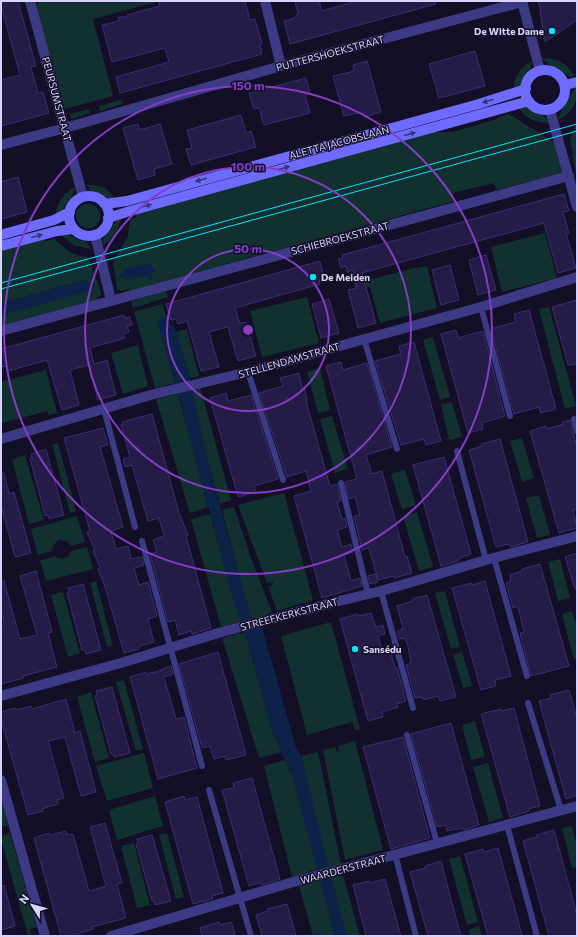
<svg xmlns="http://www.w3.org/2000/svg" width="578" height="937" font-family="Commissioner,sans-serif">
<rect width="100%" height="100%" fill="#130f26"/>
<path fill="#12302f" d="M39 1H160L93 19 113 96 65 109 36 6 39 3Z
M542 58C556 58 567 63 574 75L572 77C565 75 546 63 542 58Z
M532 61 530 71 519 86 514 88C514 76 521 66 532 61Z
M575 88H577C577 103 573 113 558 120L563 107Z
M121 100 123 104 100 111 99 106Z
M525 107 544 116 550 123C539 123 524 119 519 108Z
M89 109 90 113 71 119 70 114Z
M509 114 555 143 563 173 496 190 494 183 453 193 454 201 129 291V289L120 291 117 289 113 262 128 236 130 219 136 217V213L432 132H453L497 119V118Z
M577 122V168L575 169 570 138Z
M86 184 104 187 115 198 112 200 91 191Z
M75 187C74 197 66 206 60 213L56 214V211C60 200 64 193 75 187Z
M76 216a12 12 0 1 1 24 0a12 12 0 1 1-24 0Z
M118 219H121C118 231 113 240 102 246L104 236Z
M545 233 557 278 502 292 491 247Z
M68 234 78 240 85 241 92 249 75 246 61 235Z
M45 238 46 241 54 239C65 248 73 257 88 257L101 292 100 296 97 298 98 301 1 328V315L89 290 86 280 1 303V250Z
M427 266 437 308 380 323 370 287 356 290 354 284 414 268Z
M166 291 168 297 133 308 131 301Z
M307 297 319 343 262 357 250 311Z
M162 304 168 321 162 316 158 323 175 383 155 388 134 312Z
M549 307 576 406 565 409 539 309Z
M187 329 199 376 190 378 176 332Z
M433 337 450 397 440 400 423 340Z
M138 345 148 386 123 394 111 353Z
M320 368 330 410 318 413 307 372Z
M46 370 57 413 49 415 47 411 2 423V429L1 430V382Z
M200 386 231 500 220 504 204 447 192 389Z
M178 394 208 507 190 513 156 399Z
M452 402 462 437 449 440 441 404Z
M332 416 348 469 335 473 320 419Z
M522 438 534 478 522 482 510 441Z
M58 443 76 511 70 513 52 444Z
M25 455 44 520 29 524 12 459Z
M405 470 416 505 402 509 391 474Z
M284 493 313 600 277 611 268 586 273 585V582L267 583 238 505Z
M539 495 550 535 537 538 526 498Z
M234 507 252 561 272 612 254 619 250 616 222 510Z
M417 512 433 567 419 571 403 516Z
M210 514 235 604 241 621 221 627 191 519Z
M77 516 85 542 71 546 67 541 59 540 54 544 52 551 38 555 31 529Z
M87 547 93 569 46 581 40 561 55 556C61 561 69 559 71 551Z
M560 559 570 598 558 601 548 562Z
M96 581 113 646 107 647 90 583Z
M445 591 460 647 451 649 435 593Z
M63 592 80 653 68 657 51 595Z
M572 611 577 627V659L574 660 562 614Z
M331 622 360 729 355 730 352 722 307 735 281 636Z
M245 632 273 733 282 752 259 758 222 638Z
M462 652 472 686 463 688 453 655Z
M124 680 143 749 136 751 116 682Z
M91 692 109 758 95 762 77 697Z
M475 721 485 757 471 760 462 725Z
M355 741 383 850 345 860 323 750 335 747 337 752H339L338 746Z
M318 752 341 864 328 867 301 756Z
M144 753 153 788 107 801 96 766Z
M285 760 293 778 318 869 292 877 264 766Z
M488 763 503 818 489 822 473 767Z
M155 796 163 826 117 840 109 810Z
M1 799 8 825 1 827Z
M572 826 577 846V867L572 868 562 828Z
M10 833 37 927 30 929 31 936H28L1 839V836Z
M167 833 184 897 176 899 159 835Z
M134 843 150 905 137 908 121 846Z
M460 856 478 922 467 925 449 859Z
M343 875 360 936H346L331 877Z
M321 880 335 936H313L299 886Z
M479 926 482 936H470L468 930Z"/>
<path fill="#0c2248" d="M151 263 155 272 151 274 153 279 149 280 147 275 128 280 125 277 120 278 119 275 124 273 125 269Z
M86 280 87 283 93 282 94 286 88 287 89 291 1 315V303Z
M162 316 175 328 190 378 204 447 250 616 262 627 296 748 301 756 346 936H335L293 778 273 733 247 638 235 604 193 451 182 407 158 323Z"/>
<path fill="#241b47" stroke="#3b2d73" d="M1 1H18L36 66 31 67 38 93 43 92 49 113 1 126V80L20 75 1 5Z
M159 1H245L250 20 255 19 262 44 260 45 262 54 120 93 116 77 169 62 165 48 112 62 102 25 119 21 118 17H127V15L160 6Z
M295 1H319L322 11 357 1H435L436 4 290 44 284 21 294 18 298 13Z
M538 1H575L577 6V20L545 42 540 11H541Z
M475 51 485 86 439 98 429 64Z
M367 61 381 112 364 117 362 112 344 116 333 76 351 72V71L354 70 353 65Z
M306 78 310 93 305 95 310 113 264 125 259 108 254 109 249 93Z
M241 115 246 133 251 131 256 147 191 165 186 149 192 148 187 130Z
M138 124 139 129H143L160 124 172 164 154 169 155 175 138 180 123 128Z
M18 177 27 212 1 219V182Z
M564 194 569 211 563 212 569 233H566L576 268 558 273 544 223 405 261 362 273 376 323 358 328 348 290 357 288 353 270 347 272 346 266 341 268 338 259 343 258 342 255Z
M486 255 496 290 478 295 469 260Z
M320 261 324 278 319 280 320 284 235 308 240 323 246 322 256 356 238 361 228 327 209 332 219 367 201 371 187 321 178 324 176 319 171 320 166 304Z
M450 265 459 300 441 305 432 270Z
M329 299 339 333 321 338 312 304Z
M577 300V364L568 365 552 307Z
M529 310 556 409 541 413 539 407 514 414 491 329 516 322 514 314Z
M124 315 125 318 130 317 132 325 127 326 129 332 123 334 125 338 90 348 94 364 107 360 116 395 98 400 89 365 70 370 79 405 62 410 47 360 8 371 7 366 1 367V349Z
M456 330 458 338 483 331 505 416 482 423 483 429 468 433 441 334Z
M414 342 441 441 426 445 424 439 401 445 375 361 401 354 399 346Z
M341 362 343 370 367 363 392 447 366 455 372 474 382 471 405 557 407 556 412 573 394 578V576L378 580 369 548 362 550 354 516 360 515 355 497 349 499 345 482 357 479 326 366Z
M299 373 302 387H304L307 401H306L330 486 337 484 341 501 337 502 342 519 345 518 347 527 337 530 342 547 351 544 353 552 344 555 351 581 360 578 362 586 322 598 294 496 311 491 306 471 287 477 259 393 283 386 280 378Z
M226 393 228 401 251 395 278 479 254 486 256 492 238 497 210 398Z
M152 414 179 513 188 535 186 536 211 628 192 634 191 631 179 635 175 620 168 622 150 554 157 552 153 540 164 536 159 518 148 521 132 465 125 467 123 459 130 457 121 425H123L122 422Z
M570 420 577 448V510H573L577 528 559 533 530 431 546 426 547 429 563 424 562 422Z
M103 428 108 445 100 447 123 527 111 531 116 549 128 546 131 559 142 557 144 565 134 568 139 585 148 582 157 616 148 619 154 642 139 646V649L124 653 106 590 98 569 100 568 93 551H95L87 532 90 531 64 438Z
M500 439 528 542 510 547 509 544 496 547 469 450 482 446 481 444Z
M46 449 64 515 49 519 48 515 45 516 30 458H32L31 454Z
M444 457 471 554 459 558V561L441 566 413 465Z
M1 473H4L9 494 14 492 31 553 15 557 1 505Z
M577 553V588L575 589 565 557Z
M540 564 569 666 531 676 520 633 524 632 518 606 513 608 506 583 511 581 510 575 522 571V569Z
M36 571 52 632 48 633 57 667 23 676 24 678 1 684V626L5 625 1 611V581H4L20 639 37 635 20 576Z
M376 574 378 582 370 584 368 576Z
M485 581 511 676 495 680 496 686 481 690 452 588 471 583 472 585Z
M83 584 101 650 86 654 85 650H82L67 593 69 592 68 588Z
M427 595 456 697 440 701 438 696 423 700 422 697 415 698 406 665 411 663 408 646 405 638 399 639 397 631 403 629 397 606 412 601V599Z
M371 613 376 627 383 625 385 634 378 636 383 653 390 651 395 668 397 667 406 701 397 704 398 707 382 712 383 717 368 721 340 619 358 614 359 616Z
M218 652 246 755 226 760 225 756 214 759 210 746 202 748 179 664Z
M171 666 173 674 164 677 176 719 184 717 197 768 158 779 130 677 146 672 147 674 162 670V669Z
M112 687 130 753 114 757 113 753 111 754 95 696 97 695 96 691Z
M569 690 577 718V795L566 799 539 701 551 698 550 695Z
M66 699 75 733 80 731 96 792 81 796 65 737 48 741 64 798 57 800 58 804 42 809 43 811 28 815 1 719V712L15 708V710L31 706 32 709Z
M514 708 540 806 528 809 529 811 510 817 481 714 501 709V711Z
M451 723 479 825 464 830 463 828 447 831 446 825 437 827 411 734Z
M403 737 430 838 391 849 363 747Z
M252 778 280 879 261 885 260 883 249 886 222 790 234 788 233 783Z
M184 796 185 800 197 797 223 893 212 896 213 899 193 904 165 802Z
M105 823 122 883 117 884 126 918 92 927 93 929 77 934 78 936H61L34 838 49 833 50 835 66 831 67 835 73 834 89 891 106 886 90 827Z
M554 830 577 915V936H549L523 841 537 837 536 835Z
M152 835 171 901 155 905 154 901H152L136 844 138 843 137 839Z
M498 848 518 920 522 936H488L465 854 483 849 484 852Z
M441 861 449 892 461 936H428L410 872 426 868 425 866Z
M385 879 401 936H366L353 885 369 881V883Z
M4 885 15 926 1 930V886Z
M287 904 296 936H262L256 915 268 911 267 909Z
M219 922 220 925 231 922 235 934 229 936H202L200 928Z"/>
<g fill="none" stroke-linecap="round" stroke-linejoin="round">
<path stroke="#3d3a85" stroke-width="6" d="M481 307 510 416
M364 339 397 449
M248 372 283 480
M104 409 135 527
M574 419 577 431
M457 451 486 560
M341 483 368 594
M142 541 202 766
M494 558 527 676
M381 591 413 708
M528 703 561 810
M407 735 437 843
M209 790 251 936
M507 825 537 936
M395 854 416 936"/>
<path stroke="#3d3a85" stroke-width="10" d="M30 1 83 197
M265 1 281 66
M522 1 540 71
M550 110 577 207
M1 145 65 128 281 66 522 2
M95 235 111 300
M1 331 569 176
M1 439 154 394 248 372 299 358 336 347 481 307 577 277
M1 696 121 663 218 633 335 602 381 591 486 560 577 536
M1 780 45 936
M111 936 300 880 577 806"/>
<path stroke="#6f6bff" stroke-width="10" d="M525 90a20 20 0 1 1 40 0a20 20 0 1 1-40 0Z
M565 85 577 82
M69 216a20 20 0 1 1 40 0a20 20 0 1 1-40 0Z
M105 204 127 201 479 104 526 89
M108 218 130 211 529 101
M1 235 54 220 70 212
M1 246 57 231 73 229"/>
<path stroke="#00e5ff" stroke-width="1" d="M1 283 577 124
M1 289 577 131"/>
</g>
<defs><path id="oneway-solid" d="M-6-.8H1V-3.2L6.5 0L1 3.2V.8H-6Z"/></defs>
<g fill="#38347d">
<use href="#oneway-solid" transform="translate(488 101) rotate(163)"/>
<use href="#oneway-solid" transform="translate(410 134) rotate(-15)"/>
<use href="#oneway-solid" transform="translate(284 168) rotate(-15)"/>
<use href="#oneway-solid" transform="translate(201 180) rotate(164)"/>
<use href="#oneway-solid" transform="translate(146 206) rotate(-15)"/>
<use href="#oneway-solid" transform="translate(37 236) rotate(-16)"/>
</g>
<g fill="none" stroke="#843dc5" stroke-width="2">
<circle cx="248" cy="330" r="81"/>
<circle cx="248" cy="330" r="163"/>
<circle cx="248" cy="330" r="244"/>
</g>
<g fill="#00e5ff" stroke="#130f26" stroke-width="1.5">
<circle cx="552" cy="31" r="4"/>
<circle cx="313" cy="277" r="4"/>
<circle cx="355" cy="649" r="4"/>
</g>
<g text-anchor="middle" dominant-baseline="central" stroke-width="3" stroke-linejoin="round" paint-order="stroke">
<g font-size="10" font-weight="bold" fill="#d9d4ff" stroke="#130f26" text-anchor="start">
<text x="544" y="31" text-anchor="end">De Witte Dame</text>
<text x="321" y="277">De Meiden</text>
<text x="363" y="649">Sansédu</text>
</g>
<g font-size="10" fill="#d9d4ff" stroke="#130f26">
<text transform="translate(330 53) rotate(-15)">PUTTERSHOEKSTRAAT</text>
<text transform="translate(57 99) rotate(75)">PEURSUMSTRAAT</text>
<text transform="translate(339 142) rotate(-15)">ALETTA JACOBSLAAN</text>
<text transform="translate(340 238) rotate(-15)">SCHIEBROEKSTRAAT</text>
<text transform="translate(289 360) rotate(-16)">STELLENDAMSTRAAT</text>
<text transform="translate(289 614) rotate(-15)">STREEFKERKSTRAAT</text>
<text transform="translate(343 869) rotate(-15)">WAARDERSTRAAT</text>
</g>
</g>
<circle cx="248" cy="330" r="6" fill="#843dc5" stroke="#130f26" stroke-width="2"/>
<g font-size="12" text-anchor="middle" font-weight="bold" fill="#843dc5" stroke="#130f26" stroke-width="3" stroke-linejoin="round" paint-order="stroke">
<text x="248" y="90">150 m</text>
<text x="248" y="171">100 m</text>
<text x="248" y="253">50 m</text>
</g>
<rect width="578" height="937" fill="none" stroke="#d9d4ff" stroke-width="4"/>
<g transform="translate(32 905) rotate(307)" stroke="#130f26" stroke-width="3" paint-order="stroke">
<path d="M0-3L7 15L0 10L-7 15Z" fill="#d9d4ff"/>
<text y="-6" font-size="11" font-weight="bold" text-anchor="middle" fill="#d9d4ff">N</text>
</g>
</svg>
